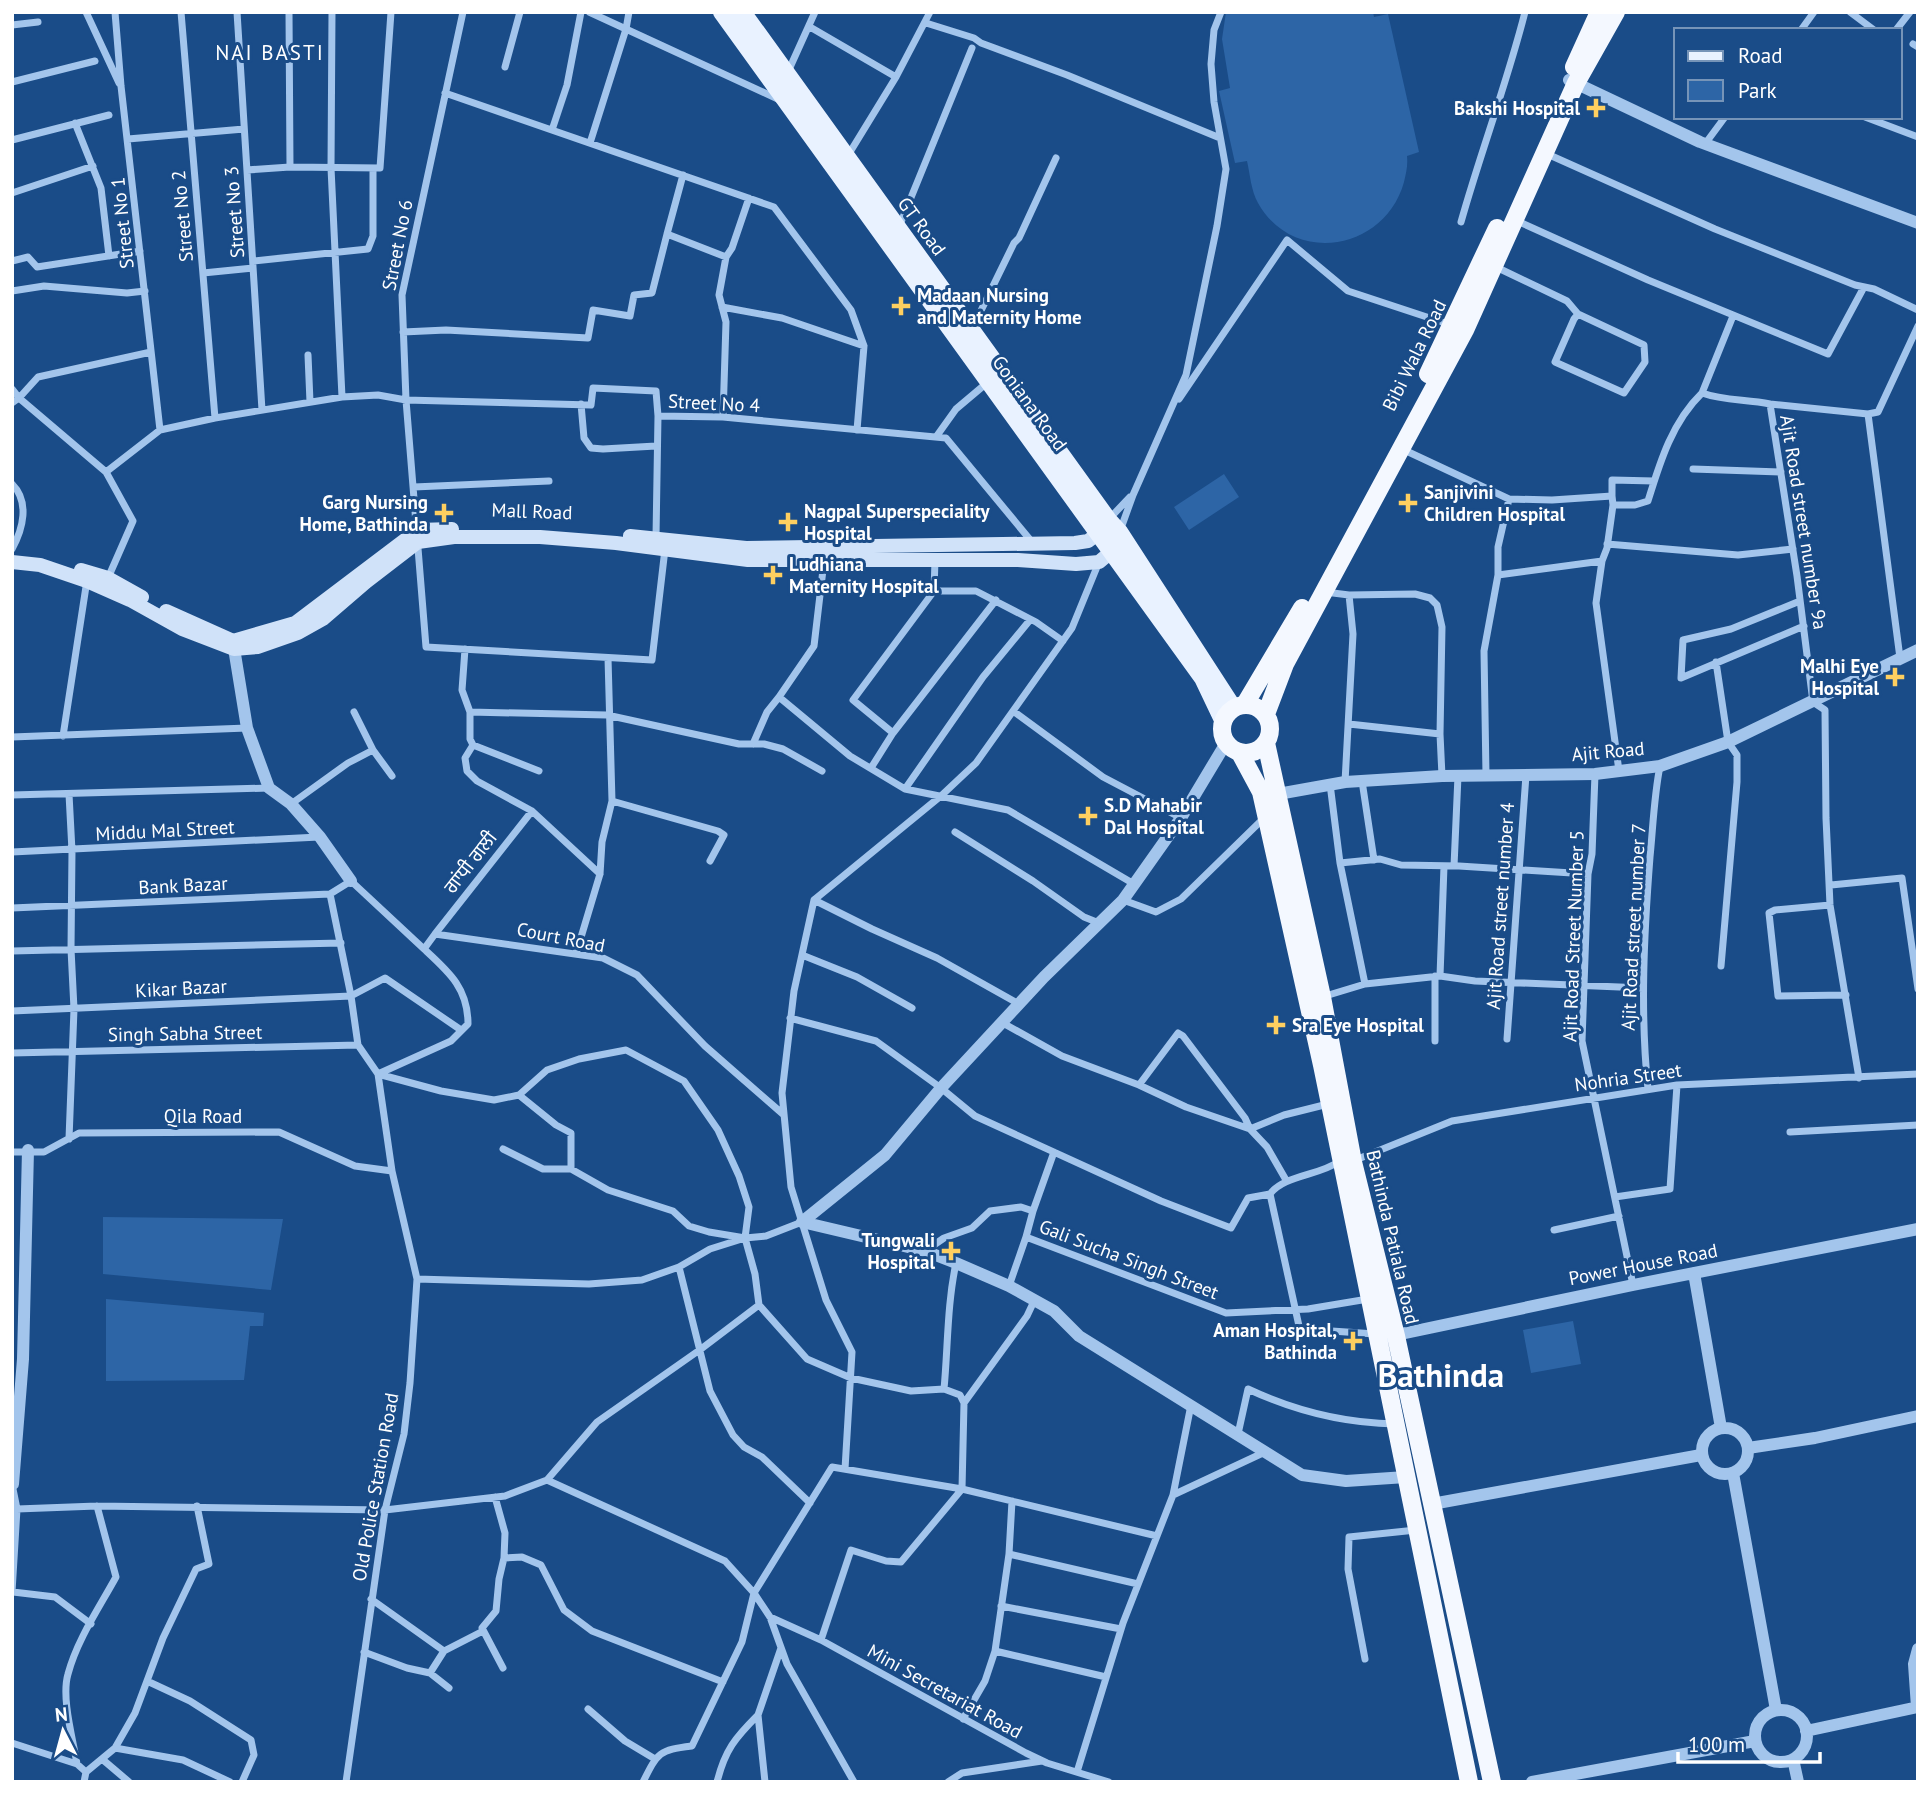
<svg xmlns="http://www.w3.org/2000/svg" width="1930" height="1794" font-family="'PT Sans','Noto Sans Gurmukhi',sans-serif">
<rect width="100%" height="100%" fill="#1a4c88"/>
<path fill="#2d65a6" d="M1226 12H1373L1374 17 1388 14 1419 152 1407 156C1408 166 1406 173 1404 182 1385 251 1293 266 1258 203 1251 191 1250 174 1247 161L1235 163 1219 91 1230 88 1222 39Z
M1224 474 1239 497 1189 530 1174 507Z
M103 1217 283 1219 271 1290 103 1274Z
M106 1299 264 1313 263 1326H250L244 1380 106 1381Z
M1573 1321 1581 1364 1531 1373 1523 1330Z"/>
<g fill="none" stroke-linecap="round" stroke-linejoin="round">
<path stroke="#a3c5ec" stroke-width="7" d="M86 12 119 83
M115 12 121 86 160 430
M181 12 215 418
M237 12 262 410
M289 12 290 167
M332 12 331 168 342 397
M463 12 402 295 406 400 426 647 652 660 665 549
M589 12 780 100
M1850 12 1874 30
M926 23 974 38 981 43 1067 75 1220 138
M12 25 38 22
M810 27 896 77
M1801 30 1814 12
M1896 30 1910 12
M1913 44 1918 47
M505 67 520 12
M787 74 815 12
M12 82 95 61
M445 93 774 207 851 310 864 346 857 430
M1865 117 1918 137
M75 123 101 188 109 256
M552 130 567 85 581 12
M128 139 244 129
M12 140 109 115
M590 143 626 29 629 12
M1705 144 1725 117
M1545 153 1715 229 1855 285 1874 289 1918 310
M847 157 896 77 930 12
M247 170 290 167 380 168 391 12
M683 175 667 234 726 257
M12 193 93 166
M1515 220 1648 280 1828 354 1864 287
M1461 222C1481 151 1507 83 1525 12
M899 227 972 48
M12 261 28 257 37 267 140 251
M253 261 368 249 373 236V168
M1496 267 1567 301 1578 314 1574 319 1555 362 1624 393 1645 362 1644 345 1578 314
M203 273 253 268
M12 291 44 286 127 293 145 291
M722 307 782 318 864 346
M1733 316 1702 393C1724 401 1747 399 1770 404
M972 329 1014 243 1019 238 1056 158
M403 332 446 330 588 338 593 310 630 316 634 295 652 293 667 234
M308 355 310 402
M12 389 19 398 38 377 151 352
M1179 399 1287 240 1348 291 1451 325
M12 403 19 398 106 472 133 521 108 578
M581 404 584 438 591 448 603 449 656 446
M723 417 726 322 719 295 726 257 732 248 749 198
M936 437 956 409 988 382
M1402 449 1509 499 1552 500 1612 496 1613 505 1607 548 1602 561 1596 603 1619 771
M1693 469 1781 472
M106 472 160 430 215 418 342 397 378 395 406 400 591 405 593 388 656 391 658 416 723 417 946 438 1032 542
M12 484C30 502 23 529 12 549
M414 487 549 481
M1612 496V480L1654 481
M1613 505H1635L1648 501C1660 462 1672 422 1702 393
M1109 519 1130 497
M1120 531 1133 495 1186 375 1217 226 1226 169 1214 102 1211 64 1214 30 1221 12
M656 537 658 416
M1607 544 1738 555 1793 549
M824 561 814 646 779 697 850 756 905 789 1008 810 1134 884
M1498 575 1602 561
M934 591H976L1036 622 1063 641
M1325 592 1349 595
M1800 601 1731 629 1683 640 1681 678 1804 626
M465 649 462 690 470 712V739L473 745 539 771
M1900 658 1868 414 1878 412 1918 326
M1716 662 1728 742 1737 755V782L1721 966
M1013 711 1103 777 1181 818
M354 712 373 750 392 776
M470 712 607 715 739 744H764L783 749 822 771
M1349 724 1440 734
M893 733 853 700 934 591 935 560
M63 736 87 580
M12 737 247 728
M753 744 767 712 779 697
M473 745 465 758 467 771 477 781 532 811 600 874
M871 768 893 733 996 600
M1595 774 1592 854 1588 874 1582 1041 1633 1285
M1486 775 1484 651 1498 575V547L1509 499
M1362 781 1374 860
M1345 782 1353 634 1349 595 1415 594 1430 598 1437 605 1442 627 1440 734 1442 776
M1330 784 1340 863 1365 984
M905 789 983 677 1030 620
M12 795 269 788
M612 801 718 831 724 835 710 861
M291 804 348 763 373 750
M955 832 1033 881 1084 917 1099 923
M12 852 319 837
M1340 863 1380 859 1401 865 1459 866 1588 874
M1454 866 1458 776
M1831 885 1902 878 1918 989
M330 894 351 996 358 1045 378 1074 392 1171 417 1279 410 1383 404 1434 385 1510 346 1782
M814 900 872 929 937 958 1019 1004
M1123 900 1156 912 1181 899 1265 817
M1830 905 1775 910 1769 913 1778 996 1846 995
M12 908 330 894 351 881 424 949 435 934 603 958 637 975 705 1046 784 1115
M435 934 532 811
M12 951 341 943
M576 954 600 874 602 842 612 801 608 658
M802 955 857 977 912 1008
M1440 976 1444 866
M1322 997 1365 984 1440 976 1475 981 1643 988
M12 1011 351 996 385 978 461 1030
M790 1018 876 1041 941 1088 975 1116 1161 1201 1231 1228 1248 1198 1270 1194C1284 1175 1319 1176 1340 1161
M1001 1022 1062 1056 1139 1085 1186 1107 1250 1129 1284 1115 1328 1104
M1507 1039 1526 775
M1435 1041V976
M12 1053 358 1045
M378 1074 441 1091 494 1100 519 1095 556 1125 571 1133V1169
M378 1074 451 1041 468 1024C468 988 449 972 424 949
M1859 1078 1830 905 1826 818 1825 710 1813 702 1797 576 1770 404 1868 414
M1139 1085 1178 1033 1183 1036 1245 1118 1250 1129 1267 1147 1286 1180
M1648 1089C1640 1012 1644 935 1650 857 1653 827 1654 796 1660 766
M519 1095 547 1070 579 1059 626 1050 684 1081 718 1130 739 1176 749 1207 745 1238 755 1274 759 1305 701 1349 597 1422 547 1480
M1790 1132 1918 1125
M69 1139 74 1009 71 949 72 851 69 794
M503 1149 543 1169H571L608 1190 673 1211 689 1226 709 1232 745 1238 766 1236 802 1222
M12 1152H44L79 1133 279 1132 355 1166 392 1171
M1353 1161 1452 1121 1677 1085 1918 1074
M1270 1194 1299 1326 1303 1329 1375 1334
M1615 1197 1670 1189 1677 1085
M1033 1211 1054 1152
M1554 1230 1619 1216
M925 1251 944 1238 972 1228 990 1211 1021 1207 1033 1211 1026 1237 1226 1313 1308 1309 1368 1299
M679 1267 710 1391 733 1435 744 1447 762 1457 810 1503
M417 1279 589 1284 642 1280 679 1267 710 1249 745 1238
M1009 1286 1026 1237
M759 1305 807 1359 851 1378 911 1391 944 1389 960 1395 964 1403 962 1489 901 1562 886 1561 851 1550 821 1640
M944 1389C948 1347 947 1305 956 1263
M964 1403 1027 1316 1035 1299
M1238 1434 1248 1389C1295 1411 1343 1423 1395 1424
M845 1469 852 1352 826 1300 791 1187 782 1093 794 991 814 900 942 795 976 763 1072 628 1099 562
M12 1484 17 1509 12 1592
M1173 1495 1191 1405
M495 1497 505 1533 504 1558 499 1579 496 1611 482 1628 503 1668
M17 1509 97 1506 385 1510 505 1496 547 1480 725 1561 754 1593 770 1617 787 1664 854 1782
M1009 1554 1138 1584
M504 1558 522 1557 541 1565 564 1610 592 1631 723 1682
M13 1592 55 1597 91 1624
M371 1599 444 1651 430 1673
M1001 1606 1121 1629
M770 1617 821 1640 1026 1753 1047 1763 1109 1782
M444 1651 483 1631
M995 1651 1106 1677
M364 1652 407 1668 430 1673 449 1688
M1365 1659 1348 1569 1349 1537 1416 1530
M147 1681 190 1701 251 1740 254 1755 242 1782
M588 1709 625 1741 655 1759
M963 1719 985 1681 995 1651 1009 1554 1012 1501
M12 1743 77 1764 86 1772 84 1782
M115 1748 183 1760 230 1782
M102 1759 129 1782
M77 1764C73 1739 61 1698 68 1674 77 1640 99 1608 116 1577L97 1506
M86 1772 115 1748 135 1713 163 1638 196 1569 209 1564 197 1506
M1077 1772 1123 1623 1173 1495 1265 1452
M643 1782C658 1752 659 1750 692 1746L742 1642 754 1593 832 1467 962 1489 1157 1536
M717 1782C725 1750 735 1738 758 1715
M765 1782 758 1715 781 1648
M948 1782 962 1773 1042 1761"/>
<path stroke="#a3c5ec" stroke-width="12" d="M1569 80 1700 142 1918 223
M233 642 247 728 269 788 291 804 320 837 351 881
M1278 794 1345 782 1442 776 1595 774 1660 766 1728 742 1918 650
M802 1222 925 1251 956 1263 1009 1286 1054 1311 1079 1336 1302 1475 1346 1481 1406 1477
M802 1222 885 1155 941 1088 1044 977 1123 900 1181 818 1226 743
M1694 1273 1721 1428
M1377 1339 1633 1285 1918 1229
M1702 1451a23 23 0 1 1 46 0a23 23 0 1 1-46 0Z
M1748 1448 1815 1438 1918 1416
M1733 1473 1776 1710
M13 1484 23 1359 28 1150
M1432 1504 1701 1455
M1917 1707 1914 1664 1918 1649
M1755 1736a26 26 0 1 1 52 0a26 26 0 1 1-52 0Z
M1806 1731 1918 1707
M1793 1759 1798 1782
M1532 1782 1755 1741"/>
<path stroke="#d0e2f9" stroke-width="14" d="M630 536 746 548 1075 543 1088 541 1099 533
M12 562 40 565 87 581 130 600 182 629 234 649 258 647 298 633 323 619 366 582 418 542 454 537H540L616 543 748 560H1018L1076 564 1099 562 1111 552
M81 570 108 578 142 597
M166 611 233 641 295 623 418 530 452 529"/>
<path stroke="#e9f2ff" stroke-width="18" d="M722 12 1203 678 1223 720
M742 12 1108 520 1119 532 1233 708"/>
<path stroke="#f4f8ff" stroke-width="18" d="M1574 67 1599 12
M1428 374 1497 228
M1245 704 1302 608
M1222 729a24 24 0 1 1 48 0a24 24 0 1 1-48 0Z
M1266 714 1285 664 1465 330 1576 83 1616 12
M1266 743 1322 997 1353 1162 1396 1336 1492 1782
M1240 753 1261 792 1322 1065 1469 1782"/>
</g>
<g fill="#fecf60" stroke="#1a4c88" stroke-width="2.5">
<path d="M1592.5 97.5h7v7h7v7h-7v7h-7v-7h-7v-7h7z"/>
<path d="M897.5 295.5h7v7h7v7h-7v7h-7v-7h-7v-7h7z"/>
<path d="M1404.5 492.5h7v7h7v7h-7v7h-7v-7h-7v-7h7z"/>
<path d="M440.5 502.5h7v7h7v7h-7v7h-7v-7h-7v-7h7z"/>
<path d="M784.5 511.5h7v7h7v7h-7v7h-7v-7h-7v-7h7z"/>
<path d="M769.5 564.5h7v7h7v7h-7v7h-7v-7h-7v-7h7z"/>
<path d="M1891.5 666.5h7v7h7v7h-7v7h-7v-7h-7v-7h7z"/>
<path d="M1084.5 805.5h7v7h7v7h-7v7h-7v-7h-7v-7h7z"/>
<path d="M1272.5 1014.5h7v7h7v7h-7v7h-7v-7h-7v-7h7z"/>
<path d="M947.5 1240.5h7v7h7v7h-7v7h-7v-7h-7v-7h7z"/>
<path d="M1349.5 1330.5h7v7h7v7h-7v7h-7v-7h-7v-7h7z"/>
</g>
<g text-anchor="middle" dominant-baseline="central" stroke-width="6" stroke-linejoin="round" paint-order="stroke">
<g font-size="19" font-weight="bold" fill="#fff" stroke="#1a4c88" text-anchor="start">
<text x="1580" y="108" text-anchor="end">Bakshi Hospital</text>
<text x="917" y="295">Madaan Nursing<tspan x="917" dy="22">and Maternity Home</tspan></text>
<text x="1424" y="492">Sanjivini<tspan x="1424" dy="22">Children Hospital</tspan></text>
<text x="428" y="502" text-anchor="end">Garg Nursing<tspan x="428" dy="22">Home, Bathinda</tspan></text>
<text x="804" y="511">Nagpal Superspeciality<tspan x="804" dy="22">Hospital</tspan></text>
<text x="789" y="564">Ludhiana<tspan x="789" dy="22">Maternity Hospital</tspan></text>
<text x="1879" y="666" text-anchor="end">Malhi Eye<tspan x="1879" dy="22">Hospital</tspan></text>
<text x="1104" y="805">S.D Mahabir<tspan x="1104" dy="22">Dal Hospital</tspan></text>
<text x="1292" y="1025">Sra Eye Hospital</text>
<text x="935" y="1240" text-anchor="end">Tungwali<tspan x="935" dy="22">Hospital</tspan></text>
<text x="1337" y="1330" text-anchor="end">Aman Hospital,<tspan x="1337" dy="22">Bathinda</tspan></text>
</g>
<g font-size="19" fill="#fff" stroke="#1a4c88">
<text transform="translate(234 212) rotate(-94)">Street No 3</text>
<text transform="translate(182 216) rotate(-95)">Street No 2</text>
<text transform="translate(122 223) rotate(-96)">Street No 1</text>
<text transform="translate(922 226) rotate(54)">GT Road</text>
<text transform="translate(397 245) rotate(-79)">Street No 6</text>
<text transform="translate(1414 355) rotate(-64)">Bibi Wala Road</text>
<text transform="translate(714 403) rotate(3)">Street No 4</text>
<text transform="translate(1030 403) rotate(54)">Goniana Road</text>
<text transform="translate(532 511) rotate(2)">Mall Road</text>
<text transform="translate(1804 522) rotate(81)">Ajit Road street number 9a</text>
<text transform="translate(1608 751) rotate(-5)">Ajit Road</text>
<text transform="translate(165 830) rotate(-3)">Middu Mal Street</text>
<text transform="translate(470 862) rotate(-52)">ਗਾਂਧੀ ਗਲੀ</text>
<text transform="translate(183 885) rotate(-3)">Bank Bazar</text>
<text transform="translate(1500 906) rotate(-86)">Ajit Road street number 4</text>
<text transform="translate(1633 927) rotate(-87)">Ajit Road street number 7</text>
<text transform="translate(1573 936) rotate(-88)">Ajit Road Street Number 5</text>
<text transform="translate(561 937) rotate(11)">Court Road</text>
<text transform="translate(181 988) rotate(-3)">Kikar Bazar</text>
<text transform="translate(185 1033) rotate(-1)">Singh Sabha Street</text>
<text transform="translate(1628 1077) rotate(-8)">Nohria Street</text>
<text x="203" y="1116">Qila Road</text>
<text transform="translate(1393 1237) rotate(77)">Bathinda Patiala Road</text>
<text transform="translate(1129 1259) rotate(21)">Gali Sucha Singh Street</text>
<text transform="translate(1643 1264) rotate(-11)">Power House Road</text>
<text transform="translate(375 1487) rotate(-80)">Old Police Station Road</text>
<text transform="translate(945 1691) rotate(29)">Mini Secretariat Road</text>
</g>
<g font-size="21" letter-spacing="2" fill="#fff" stroke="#1a4c88">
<text x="270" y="52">NAI BASTI</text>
</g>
<g font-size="33" font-weight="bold" fill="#fff" stroke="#1a4c88">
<text x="1441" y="1374">Bathinda</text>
</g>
</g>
<rect width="1930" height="1794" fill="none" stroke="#ffffff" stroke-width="28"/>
<rect x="1674" y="28" width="228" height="91" fill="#1a4c88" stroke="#7694b8" stroke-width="2"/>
<rect x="1688" y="51" width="35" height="10" fill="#e9f2ff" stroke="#7694b8" stroke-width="2"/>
<text x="1738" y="63" font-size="21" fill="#ffffff">Road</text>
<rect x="1688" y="80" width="35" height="21" fill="#2d65a6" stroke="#7694b8" stroke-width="2"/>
<text x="1738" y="98" font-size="21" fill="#ffffff">Park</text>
<g transform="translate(63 1731) rotate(354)" stroke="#1a4c88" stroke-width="5" paint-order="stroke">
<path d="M0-5L12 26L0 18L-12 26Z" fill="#ffffff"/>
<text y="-10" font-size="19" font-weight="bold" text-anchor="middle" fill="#ffffff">N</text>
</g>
<path d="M1678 1752v10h142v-10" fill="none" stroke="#ffffff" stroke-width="3.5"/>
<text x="1688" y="1752" font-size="21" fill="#ffffff" stroke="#1a4c88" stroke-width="5" paint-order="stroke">100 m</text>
</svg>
